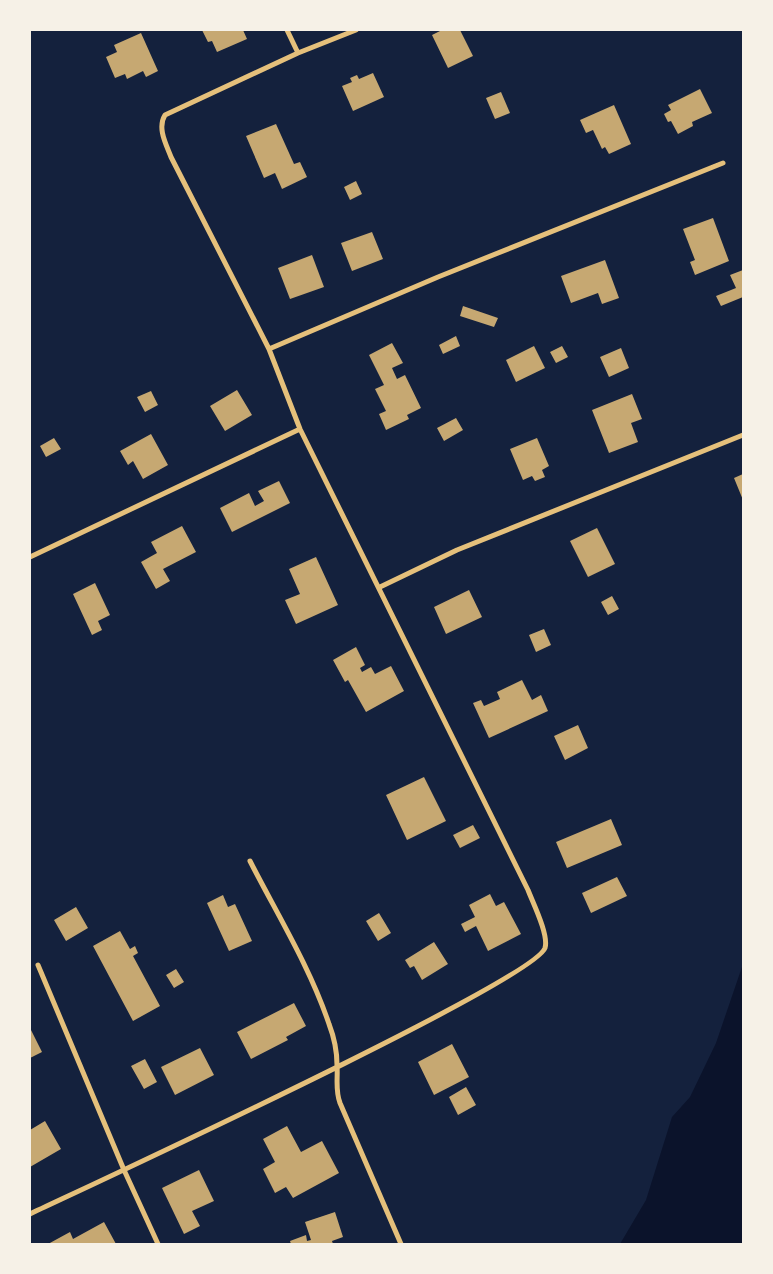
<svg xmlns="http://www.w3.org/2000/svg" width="773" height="1274" font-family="'Golos Text',sans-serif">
<rect width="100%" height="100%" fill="#14213d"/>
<path fill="#0b132b" d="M743 964V1244H620L646 1200 672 1117 690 1097 716 1043Z"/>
<path fill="#c6a872" d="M202 30H243L247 39 217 52 212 41 208 42Z
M442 30H460L473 56 448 68 432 35Z
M141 33 158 71 146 77 143 71 127 79 125 74 115 78 106 57 117 52 114 45Z
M373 73 384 97 353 111 342 86 352 82 350 78 357 75 359 79Z
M700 89 712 113 692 122 693 126 678 134 671 121 668 122 664 114 671 110 668 105Z
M501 92 510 113 495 119 486 98Z
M614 105 631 144 609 154 605 147 602 149 593 130 586 133 580 120Z
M276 124 294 164 300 162 307 177 282 189 275 173 264 178 246 136Z
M356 181 362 194 350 200 344 187Z
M713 218 729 261 695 275 690 262 695 260 683 229Z
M372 232 383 259 352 271 341 243Z
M312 255 324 287 290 299 278 268Z
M605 260 619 298 602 304 598 293 571 303 561 276Z
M743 270V297L721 306 716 296 736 288 730 275Z
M463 306 498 318 494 327 460 316Z
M456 336 460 346 443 354 439 345Z
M392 343 403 363 392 368 397 379 405 375 421 408 407 415 409 419 386 430 379 414 386 411 375 389 384 385 369 355Z
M534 346 545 368 516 382 506 360Z
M562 346 568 357 556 363 550 352Z
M621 348 629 368 609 377 600 357Z
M237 390 252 415 225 431 210 406Z
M151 391 158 405 145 412 137 397Z
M632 394 642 419 631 423 638 442 609 453 592 410Z
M456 418 463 430 444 441 437 428Z
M151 434 168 465 143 479 133 461 128 465 120 451Z
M54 438 61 449 46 457 40 446Z
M537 438 549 466 542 470 545 477 535 481 532 476 523 480 510 449Z
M743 474V500L734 478Z
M279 481 290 503 232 532 220 508 249 493 255 506 264 501 258 491Z
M182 526 196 552 163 569 170 581 156 589 141 562 157 553 151 542Z
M597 528 615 564 588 577 570 541Z
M316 557 338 605 296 624 285 600 300 594 289 569Z
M95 583 110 615 98 621 102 630 92 635 73 594Z
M469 590 482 617 446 634 434 607Z
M612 596 619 609 608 615 601 602Z
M544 629 551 645 536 652 529 635Z
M356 647 365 665 360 668 362 672 371 667 375 674 391 666 404 691 366 712 348 680 345 682 333 660Z
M522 680 532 700 541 695 548 711 489 738 473 703 481 700 484 706 500 699 497 692Z
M578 725 588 748 565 760 554 736Z
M424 777 446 821 407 840 386 795Z
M611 819 622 845 567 868 556 842Z
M473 825 480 838 460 848 453 835Z
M617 877 627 896 591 913 582 893Z
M490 894 496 906 504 902 521 934 488 951 476 926 465 932 461 924 475 917 469 905Z
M223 895 228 907 235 904 252 941 229 951 207 903Z
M76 907 88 928 66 941 54 920Z
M379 913 391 933 378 941 366 921Z
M120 931 130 949 135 946 138 953 133 956 160 1006 133 1021 93 946Z
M434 942 448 964 422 980 414 966 410 968 405 960Z
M176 969 184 982 174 988 166 975Z
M294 1003 306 1026 286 1037 288 1040 251 1059 237 1032Z
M30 1028 42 1052 30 1058Z
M452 1044 469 1077 434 1095 418 1062Z
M200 1048 214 1075 175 1095 161 1067Z
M145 1059 157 1082 144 1089 131 1066Z
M466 1087 476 1105 458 1115 449 1097Z
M45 1121 61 1149 30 1167V1130Z
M287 1126 301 1152 322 1141 339 1173 293 1198 286 1187 275 1193 263 1169 275 1162 263 1139Z
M199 1170 214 1201 192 1211 200 1226 184 1234 162 1188Z
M335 1212 343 1237 332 1241 333 1244H291L290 1241 306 1235 307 1241 311 1240 305 1222Z
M104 1222 116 1244H48L70 1232 73 1239Z"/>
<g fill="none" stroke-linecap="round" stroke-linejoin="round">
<path stroke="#e5c07b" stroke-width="5" d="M287 30 298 53
M269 349 438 277 723 163
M30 557 300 429
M380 587 457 550 743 435
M250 861C277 914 310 967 329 1024 334 1037 337 1051 337 1065 338 1079 335 1090 340 1103L401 1244
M38 965 124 1170 158 1244
M30 1214C91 1185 533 981 545 948 549 935 533 903 528 890L300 429 269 349 171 157C166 144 157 128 165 115L298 53 356 30"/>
</g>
<rect width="773" height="1274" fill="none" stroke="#f6f1e7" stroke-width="62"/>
</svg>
